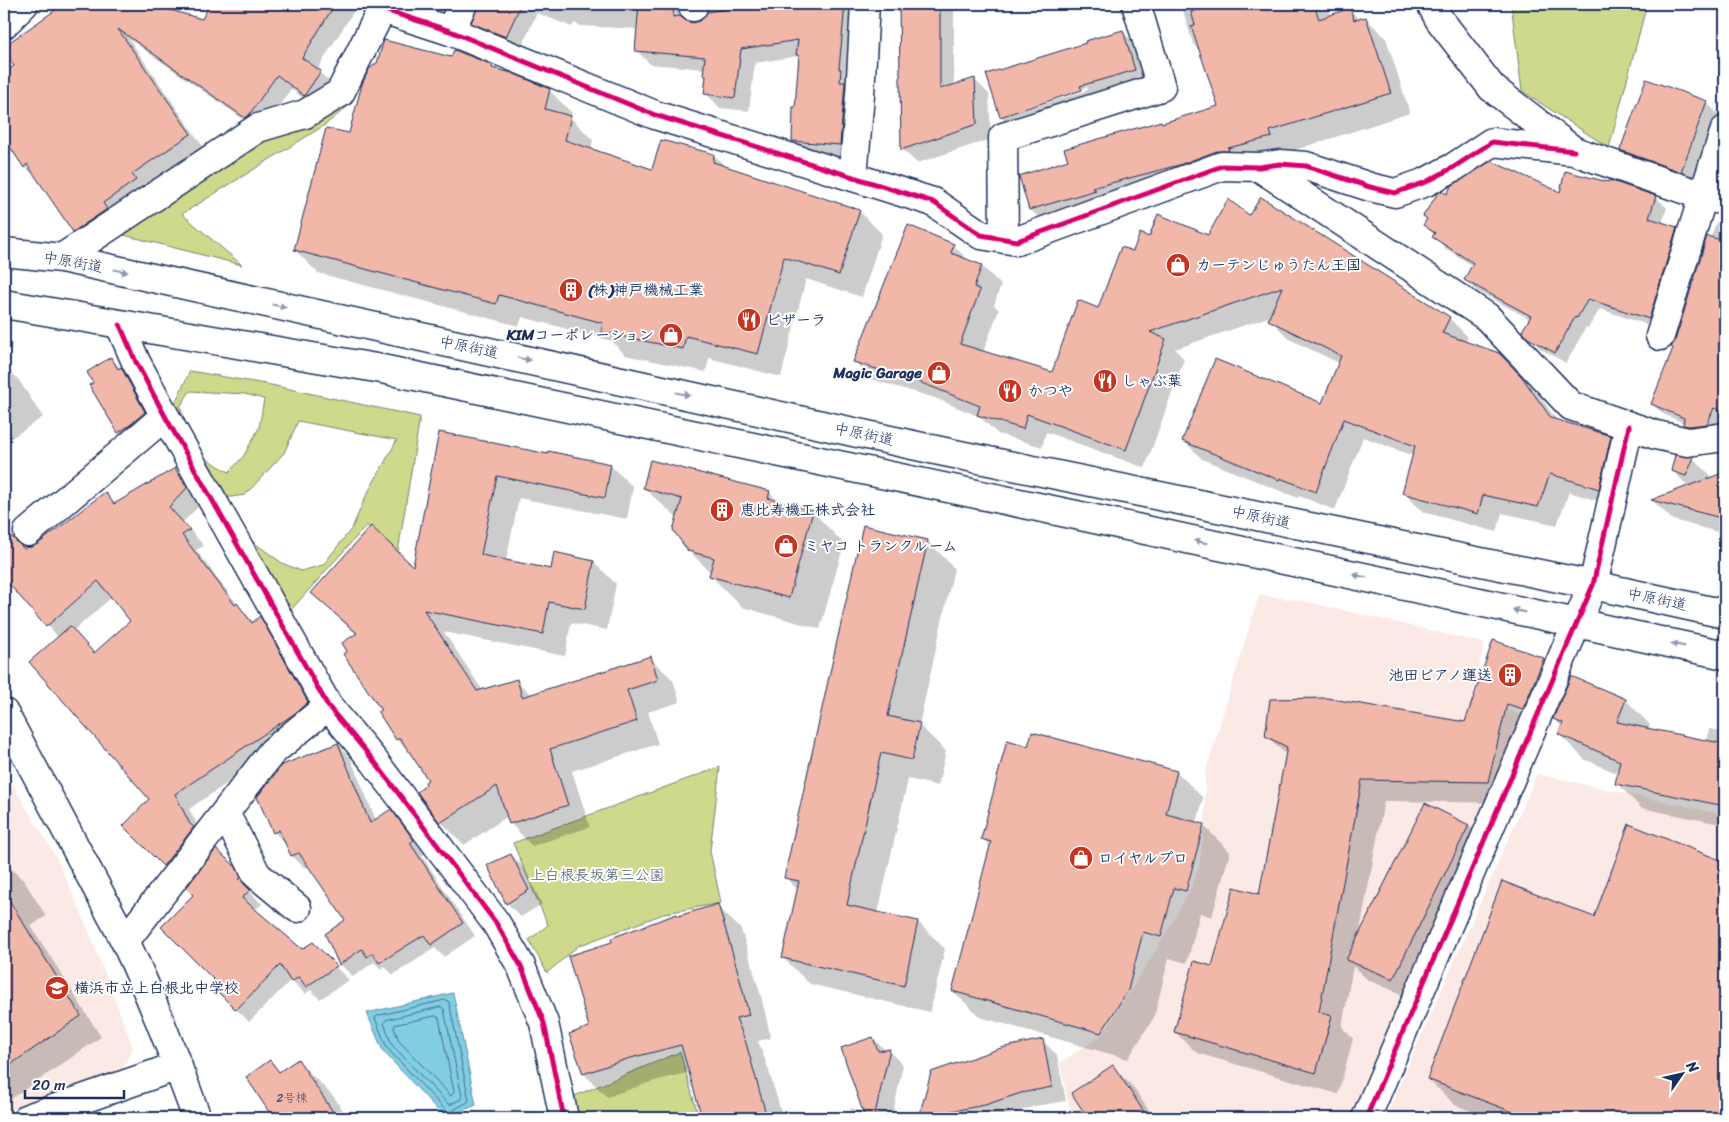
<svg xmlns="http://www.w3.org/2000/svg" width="1729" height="1122" font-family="Sriracha,'Klee One',sans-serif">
<rect width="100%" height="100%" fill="#fff"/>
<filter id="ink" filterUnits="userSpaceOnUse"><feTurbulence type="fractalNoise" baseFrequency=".02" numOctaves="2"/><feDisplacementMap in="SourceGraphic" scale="10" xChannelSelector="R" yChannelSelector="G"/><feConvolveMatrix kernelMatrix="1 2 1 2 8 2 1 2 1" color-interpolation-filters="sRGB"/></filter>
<g filter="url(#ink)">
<path fill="#fbe9e5" d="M1259 595 1303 601 1484 643 1472 699 1529 717 1356 1118H1040V1117L1070 1111 1060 1063 1103 1034 1160 944 1190 890 1199 867 1205 823V774Z
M4 770 57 859 88 929 133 1048 122 1071 4 1112Z
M1537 774 1725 815V1118H1385Z"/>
<path fill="#ced98c" stroke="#748475" d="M1511 4H1647L1609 148 1522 91Z
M353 102 325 125 182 214 242 265 120 234 267 137 308 129Z
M190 371 271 385 420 417 396 564 367 525 289 612 242 534 282 563 301 571 323 565 352 528 366 496 397 440 298 421 284 453 245 495 224 498 198 454 229 472 243 457 259 428 264 399 245 394 190 391 180 407 188 430 173 407Z
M720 767 710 851 721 903 666 913 578 946 547 973 529 940 548 925 513 843Z
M680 1052 699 1118H577L572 1097Z"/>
<path fill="#81cde1" stroke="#588ead" d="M453 993 476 1105 445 1118 383 1051 367 1013Z"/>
<path fill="#0003" fill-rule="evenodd" d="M61 4H163L160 8 203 21 212 4H358L317 70 334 86 318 109 291 89 263 129 260 131 129 39 204 148 88 245 74 231 39 180 25 167 4 136V75L16 67 4 47 57 10 55 8Z
M400 4H422L417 13Z
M438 4H472L461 16Z
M480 4H689L687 22 693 24 744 7V4H863L854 158 807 155 793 141 796 108 799 56 755 63 749 111 720 108 706 93 707 78 704 74 705 69 650 64 636 50 638 29 581 26 574 23 572 27 537 13 520 50 487 37 473 23Z
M901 4H954V86L975 80 989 94 991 139 917 163 902 149Z
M1181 4H1327L1331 16 1350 10 1360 20 1365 18 1386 38 1410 113 1050 229 1030 209 1069 161 1163 124 1219 107 1201 53 1193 44Z
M1123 32 1137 46 1148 84 1015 130 1001 116ZM1087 87 1088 90 1008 115V113Z
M549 90 572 113 571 118 593 140 591 150 653 170 714 155 727 168 859 211 882 234 862 297 806 279 781 377 709 358 706 372 625 355 612 341 522 317 519 326 318 273 295 250 350 135Z
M1706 102 1725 121 1701 191 1642 171 1621 150Z
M1560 194 1656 197 1667 208 1662 223 1677 228 1688 239 1660 329 1600 309 1588 328 1586 327 1566 363 1541 349 1524 331 1530 319 1477 291 1466 280 1473 266 1445 248 1425 225 1447 196Z
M1250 217 1449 318 1468 337 1466 342 1518 373 1541 398 1558 422 1610 437 1629 456 1618 507 1569 492 1557 525 1502 513 1497 532 1423 512 1404 493 1413 456 1363 437 1335 510 1299 496 1298 498 1202 459 1183 440 1323 405 1339 363 1289 339 1270 319 1271 316 1175 349 1184 359 1145 468 1046 432 1042 447 998 434 980 417 935 398 873 380 854 361 909 227 954 246 970 262 982 266 1001 285 994 305 999 310 983 352 1053 373 1098 309 1133 253 1149 238 1209 236Z
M1716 222 1725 225V418H1724L1718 433 1694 435 1684 424V423L1663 414 1652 404 1676 341Z
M111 359 135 382 158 427 133 446 119 432 95 383Z
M4 366 18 379 43 417 4 443Z
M440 434 549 455 610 465 633 487 627 519 519 498 506 561 552 570 594 562 616 584 607 630 571 623 565 656 444 632 483 691 516 680 531 695 650 658 673 680 680 702 648 712 658 744 572 771 590 827 532 846 510 823 508 816 464 845 441 822 428 785 430 780 414 756 397 740 379 713 383 710 357 635 312 593 414 568Z
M1693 458 1713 478 1725 473V534L1673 520 1653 501 1689 487 1673 471Z
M175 470 190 485 201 504 183 522 204 546 196 550 237 604 254 623 260 618 274 633 322 718 309 728 189 809 205 840 179 880 124 826 151 799 59 638 5 577 4 578V531L24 551 39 545 105 493 116 505ZM112 597 132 621 95 654 73 631Z
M644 488 769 492 781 504 813 512 844 544 820 629 742 607 711 576V573L689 551 678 519Z
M928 541 954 568 919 725 946 751 938 786 908 779 878 913 918 922 945 949 930 1012 810 984 783 958 798 890 785 877Z
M1544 659 1565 680 1509 803 1384 801 1359 936 1426 805 1469 826 1489 847 1413 999 1368 980 1353 966 1342 1027 1353 1039 1338 1094 1197 1053 1175 1032 1213 968 1260 895 1287 756 1266 735 1465 724Z
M1572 677 1626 700 1650 725 1648 730 1706 742 1709 729 1725 732V825L1641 808 1617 783 1619 774 1584 759 1559 734 1562 727 1554 719Z
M337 744 350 757 376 820 390 811 403 823 426 853 422 856 475 936 444 957 435 948 393 975 385 966 381 969 374 962 353 977 340 964 346 921 310 866 305 868 292 856 288 846 274 832ZM305 851 296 855V853Z
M1029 747 1177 772 1203 798 1197 824 1203 825 1230 852 1212 917 1200 913 1187 963 1169 958 1154 1017 1128 1059 980 1017 953 991 991 847 982 838Z
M1630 826 1725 863V1118H1489L1455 1105 1428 1079 1594 918Z
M217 851 248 882 253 892 251 893 262 904 255 910 302 951 312 944 349 980 320 999 311 990 305 994 291 980 249 1022 216 988 220 984 195 895Z
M511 855 525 869 542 904 521 917 507 903Z
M4 861 24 881 46 916 31 926 101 1037 11 1099 4 1092Z
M717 906 741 929 761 996 771 1038 758 1041 768 1068 783 1118H704L690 1072 651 1082 607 1097 584 1074 591 1028 614 943 678 917Z
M873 1038 886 1051H889L903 1065 892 1118H853L850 1108 864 1112Z
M1043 1041 1057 1055 1066 1101 1035 1106 1000 1118H922L920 1117Z
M298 1061 334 1097 348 1118H274L247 1077 270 1062 281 1073Z
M1113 1067 1133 1087 1154 1118H1103L1094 1079Z"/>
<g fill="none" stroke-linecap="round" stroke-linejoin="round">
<path stroke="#446e92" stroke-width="1" d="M446 1000 449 1002 469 1100 468 1102 448 1113 387 1048 375 1018 377 1016Z
M441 1007 444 1009 462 1097 461 1099 449 1105 392 1045 384 1023 386 1020Z
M436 1016 439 1018 454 1092 451 1096 399 1041 394 1028 395 1025Z"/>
</g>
<path fill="#f1b7a9" stroke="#1b2f5e" d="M64 4H149L202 19 210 4H335L302 58 321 71 304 96 277 75 249 115 245 118 118 29 191 134 132 174 136 180 103 203 107 209 73 232 27 164 24 168 4 138V73L14 66 4 51V46Z
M478 4H521L506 37 471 23Z
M639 4H674L673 17 680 16 686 21 693 23 701 20 707 12 758 4H845L839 69H841L840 82H845L840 145 792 141 793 107H795L799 55H796L798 40 741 49 735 98 704 94 706 76 703 75 705 57 635 51Z
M899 4H940V89L975 78 977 124 901 150Z
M1216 4H1314L1319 19 1350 8 1354 20 1366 17 1391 93 1270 131 1272 137 1228 148 1229 151H1217L1179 165 1092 188 1096 190 1029 210 1019 176 1068 160 1064 149 1161 121 1162 123 1218 106 1191 26 1195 25 1191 12Z
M1123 30 1135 70 1080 86 1082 90 1000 117 986 74 1086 43 1085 41Z
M384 40 451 57 454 50 493 65 492 68 512 73 550 89 545 109 571 116 565 140 652 169 661 140 714 154 713 162 860 210 839 275 784 257 758 354 686 336 683 349 601 332 603 323 499 295 496 304 294 250 326 128 349 133 362 84 369 69 377 63Z
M1646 79 1707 101 1681 172 1620 150Z
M1491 161 1560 192 1565 171 1608 182 1609 180 1656 196 1649 218 1677 227 1649 319 1588 299 1577 318 1575 317 1555 353 1528 338 1522 331 1531 316 1464 280 1473 263 1432 237 1435 233 1423 225 1427 219 1423 216 1438 193 1442 191 1447 194 1451 186Z
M1261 197 1450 317 1442 333 1499 353 1522 377 1551 418 1611 436 1599 489 1550 474 1538 507 1483 495 1478 514 1402 493 1415 446 1344 419 1316 492 1280 478 1279 480 1182 441 1215 359 1322 403 1341 356 1268 320 1282 287 1150 332 1166 339 1126 450 1027 414 1023 429 977 415 980 406 914 380 853 362 908 225 954 244 951 253 982 265 974 287 980 290 960 344 1052 372 1078 300 1098 308 1121 247 1133 251 1140 233 1149 237 1158 214 1208 235 1228 199 1249 215Z
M1707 236 1725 241V412L1714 408 1707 424 1689 426 1683 425 1684 418 1651 404 1673 348 1671 347 1675 341Z
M111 357 118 369 121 367 145 412 130 425 118 433 89 385 93 383 87 372Z
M439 432 548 454V451L611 464 605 498 497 476 481 555 551 569 554 552 594 561 585 609 549 602 543 634 424 610 477 691 517 679 522 697 651 656 658 680 627 690 637 721 550 749 568 805 509 824 497 786 440 823 417 792 426 785 425 782 428 780 400 738 396 740 378 712 381 710 343 654 347 651 342 643 357 633 311 593 371 526 413 566Z
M1675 455 1694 457 1686 476 1671 471Z
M650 460 770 491 768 498 813 511 789 598 709 576 714 558 688 551 673 530 682 499 643 488Z
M175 468 187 488 169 507 190 530 182 535 235 605 237 603 252 623 260 616 308 702 294 714 175 794 190 824 194 827 163 866 123 826 149 799 29 662 70 626 94 653 130 621 98 581 46 627 4 578V529L24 549 27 547H31L38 544 105 492 114 504Z
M1725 472V519L1651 500Z
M863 525 928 540 888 716 920 723 912 760 881 753 847 905 918 921 904 986 782 958 799 881 784 878Z
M1493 640 1544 658 1523 709 1507 704 1488 782 1362 780 1319 1012 1332 1016 1316 1073 1174 1032 1194 961 1212 966 1234 887 1259 894 1287 747 1265 736 1270 699 1327 698 1465 722Z
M1571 676 1626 699 1617 722 1725 744V806L1615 784 1620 761 1558 734 1563 723 1553 719Z
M1032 732 1177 771 1166 814 1204 824 1186 891 1174 888 1161 937 1143 932 1128 990 1101 1033 952 991 991 842 981 839 1007 740 1028 746Z
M338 743 370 823 391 809 414 840 410 843 463 923 431 945 424 935 379 963 373 953 367 957 362 949 339 965 325 934 345 920 299 853 291 856 279 830 273 833 257 797 282 765Z
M1425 803 1469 825 1393 979 1346 960Z
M1629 824 1725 862V1118H1528L1427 1079 1502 881 1594 917Z
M216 849 236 867 241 878 239 879 250 890 242 898 302 949 313 942 337 966 306 987 299 977 291 982 280 965 236 1010 214 988 218 984 161 927 193 895 186 888Z
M511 854 529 890 506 904 487 865Z
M4 892 81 1016 4 1069Z
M718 904 738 972 749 1015 736 1018 746 1043 767 1118H702L681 1045 627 1059 583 1074 569 1034 589 1027 568 956 612 942 611 938 677 914 678 916Z
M873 1037 878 1051 890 1049 874 1118H865L841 1048Z
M1043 1039 1052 1087 1021 1093 985 1105 919 1117 931 1072 1001 1048Z
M298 1059 337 1118H273L246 1077 270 1060 279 1072Z
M1113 1065 1148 1118H1088L1071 1093Z"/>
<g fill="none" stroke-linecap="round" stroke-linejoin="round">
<g stroke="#1b2f5e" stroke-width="31">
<path id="minor" d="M376 4 382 9 450 31 655 115 933 202 981 235 1017 241 1222 166 1259 167 1280 164 1306 166 1370 187 1395 193 1426 182 1454 167 1492 142 1574 151
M1431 4 1439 19 1492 88 1574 151 1703 196 1725 201
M693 7V4
M4 24 24 4
M450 31 463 4
M1259 167 1487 317 1571 406 1656 435 1688 442 1725 437
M853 177 860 95 865 4
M1004 239 1003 137 1161 87 1136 4
M62 258 258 128 305 114 340 93 382 9
M120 325 136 362 165 416 328 706 374 761 496 923 521 966 544 1023 564 1118
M1660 336 1703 196 1725 130
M28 532 165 416
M4 713 125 941C152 998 175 1058 197 1118
M225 813 257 875 297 908
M125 941 272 752 328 706
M28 1118 178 1066
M1366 1118 1593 585 1629 426"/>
</g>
<g stroke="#1b2f5e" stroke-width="31">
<path id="major" d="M4 252 62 258 940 451 1593 585 1725 614
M4 304 382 369 1076 515 1725 655"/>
</g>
<use href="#minor" stroke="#fff" stroke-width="28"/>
<use href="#major" stroke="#fff" stroke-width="28"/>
<g stroke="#fff" stroke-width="8">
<path id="cycleway" d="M376 4 382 9 450 31 655 115 933 202 981 235 1017 241 1222 166 1259 167 1280 164 1306 166 1370 187 1395 193 1426 182 1454 167 1492 142 1574 151
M120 325 136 362 165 416 328 706 374 761 496 923 521 966 544 1023 564 1118
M1366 1118 1593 585 1629 426"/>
</g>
<use href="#cycleway" stroke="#d6006c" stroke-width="5"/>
</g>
<defs><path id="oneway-solid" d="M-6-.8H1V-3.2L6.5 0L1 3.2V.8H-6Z" transform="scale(1.25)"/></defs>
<g fill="#8d97ae">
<use href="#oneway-solid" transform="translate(121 271) rotate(12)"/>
<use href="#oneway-solid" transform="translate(279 306) rotate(12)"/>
<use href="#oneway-solid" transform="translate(524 359) rotate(12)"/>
<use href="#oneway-solid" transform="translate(683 394) rotate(12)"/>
<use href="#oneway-solid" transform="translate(1201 542) rotate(-168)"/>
<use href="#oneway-solid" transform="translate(1360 576) rotate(-168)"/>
<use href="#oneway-solid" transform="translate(1519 611) rotate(-168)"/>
<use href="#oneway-solid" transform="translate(1678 645) rotate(-168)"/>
</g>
</g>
<defs>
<g id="shop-disc" transform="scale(1.25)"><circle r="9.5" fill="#c8321e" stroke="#fff"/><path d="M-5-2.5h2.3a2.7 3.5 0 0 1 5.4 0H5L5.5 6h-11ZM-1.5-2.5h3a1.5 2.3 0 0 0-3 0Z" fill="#fff"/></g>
<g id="building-disc" transform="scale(1.25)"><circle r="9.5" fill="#c8321e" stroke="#fff"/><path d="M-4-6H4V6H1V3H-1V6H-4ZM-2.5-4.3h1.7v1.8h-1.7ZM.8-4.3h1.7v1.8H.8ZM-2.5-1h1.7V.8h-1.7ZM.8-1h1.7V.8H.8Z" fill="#fff"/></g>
<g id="restaurant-disc" transform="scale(1.25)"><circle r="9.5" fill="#c8321e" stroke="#fff"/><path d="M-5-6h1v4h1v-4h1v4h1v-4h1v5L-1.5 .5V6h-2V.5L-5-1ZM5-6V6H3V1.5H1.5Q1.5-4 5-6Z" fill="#fff"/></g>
<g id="school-disc" transform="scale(1.25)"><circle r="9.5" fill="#c8321e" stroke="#fff"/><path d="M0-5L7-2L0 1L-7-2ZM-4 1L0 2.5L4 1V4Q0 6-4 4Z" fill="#fff"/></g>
</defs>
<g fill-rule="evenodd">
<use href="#shop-disc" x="1178" y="265"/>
<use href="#building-disc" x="571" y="290"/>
<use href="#restaurant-disc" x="749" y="320"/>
<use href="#shop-disc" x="671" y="335"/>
<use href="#shop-disc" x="939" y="373"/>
<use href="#restaurant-disc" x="1105" y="381"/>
<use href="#restaurant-disc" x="1010" y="391"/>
<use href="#building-disc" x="722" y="510"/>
<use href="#shop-disc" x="786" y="546"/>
<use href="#building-disc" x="1510" y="675"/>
<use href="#shop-disc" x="1081" y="858"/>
<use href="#school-disc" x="57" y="988"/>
</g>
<g text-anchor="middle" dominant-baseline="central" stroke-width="4" stroke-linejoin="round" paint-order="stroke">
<g font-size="12" fill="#505171">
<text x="292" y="1098">2号棟</text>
</g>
<g font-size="15" fill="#1b2f5e" stroke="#fff">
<text transform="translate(73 262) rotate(10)">中原街道</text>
<text transform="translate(469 347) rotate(12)">中原街道</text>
<text transform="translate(864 434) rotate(12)">中原街道</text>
<text transform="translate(1261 517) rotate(12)">中原街道</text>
<text transform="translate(1657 599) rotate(12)">中原街道</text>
</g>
<g font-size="15" font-weight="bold" fill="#1b2f5e" stroke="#fff" text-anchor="start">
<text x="1196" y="265">カーテンじゅうたん王国</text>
<text x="588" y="290">(株)神戸機械工業</text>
<text x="766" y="320">ピザーラ</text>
<text x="654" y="335" text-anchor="end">KIMコーポレーション</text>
<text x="922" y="373" text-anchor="end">Magic Garage</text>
<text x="1122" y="381">しゃぶ葉</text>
<text x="1028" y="391">かつや</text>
<text x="740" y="510">恵比寿機工株式会社</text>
<text x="804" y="546">ミヤコ トランクルーム</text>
<text x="1492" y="675" text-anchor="end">池田ピアノ運送</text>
<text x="1098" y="858">ロイヤルプロ</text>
<text x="74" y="988">横浜市立上白根北中学校</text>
</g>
<g font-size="15" fill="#485a6a" stroke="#fff">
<text x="597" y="875">上白根長坂第三公園</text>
</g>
</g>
<rect width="1729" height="1122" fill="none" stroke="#fff" stroke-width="20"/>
<rect x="10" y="10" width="1709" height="1102" fill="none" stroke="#1b2f5e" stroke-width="2" filter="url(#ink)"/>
<g transform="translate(1682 1074) rotate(56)" stroke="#ffffff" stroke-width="4" paint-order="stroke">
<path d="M0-4L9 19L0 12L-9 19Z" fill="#1b2f5e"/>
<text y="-8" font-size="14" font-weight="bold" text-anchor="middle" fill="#1b2f5e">N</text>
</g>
<path d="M25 1090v8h99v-8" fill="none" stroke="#1b2f5e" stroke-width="2.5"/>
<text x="32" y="1090" font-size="15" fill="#1b2f5e" stroke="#ffffff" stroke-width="4" paint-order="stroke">20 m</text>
</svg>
